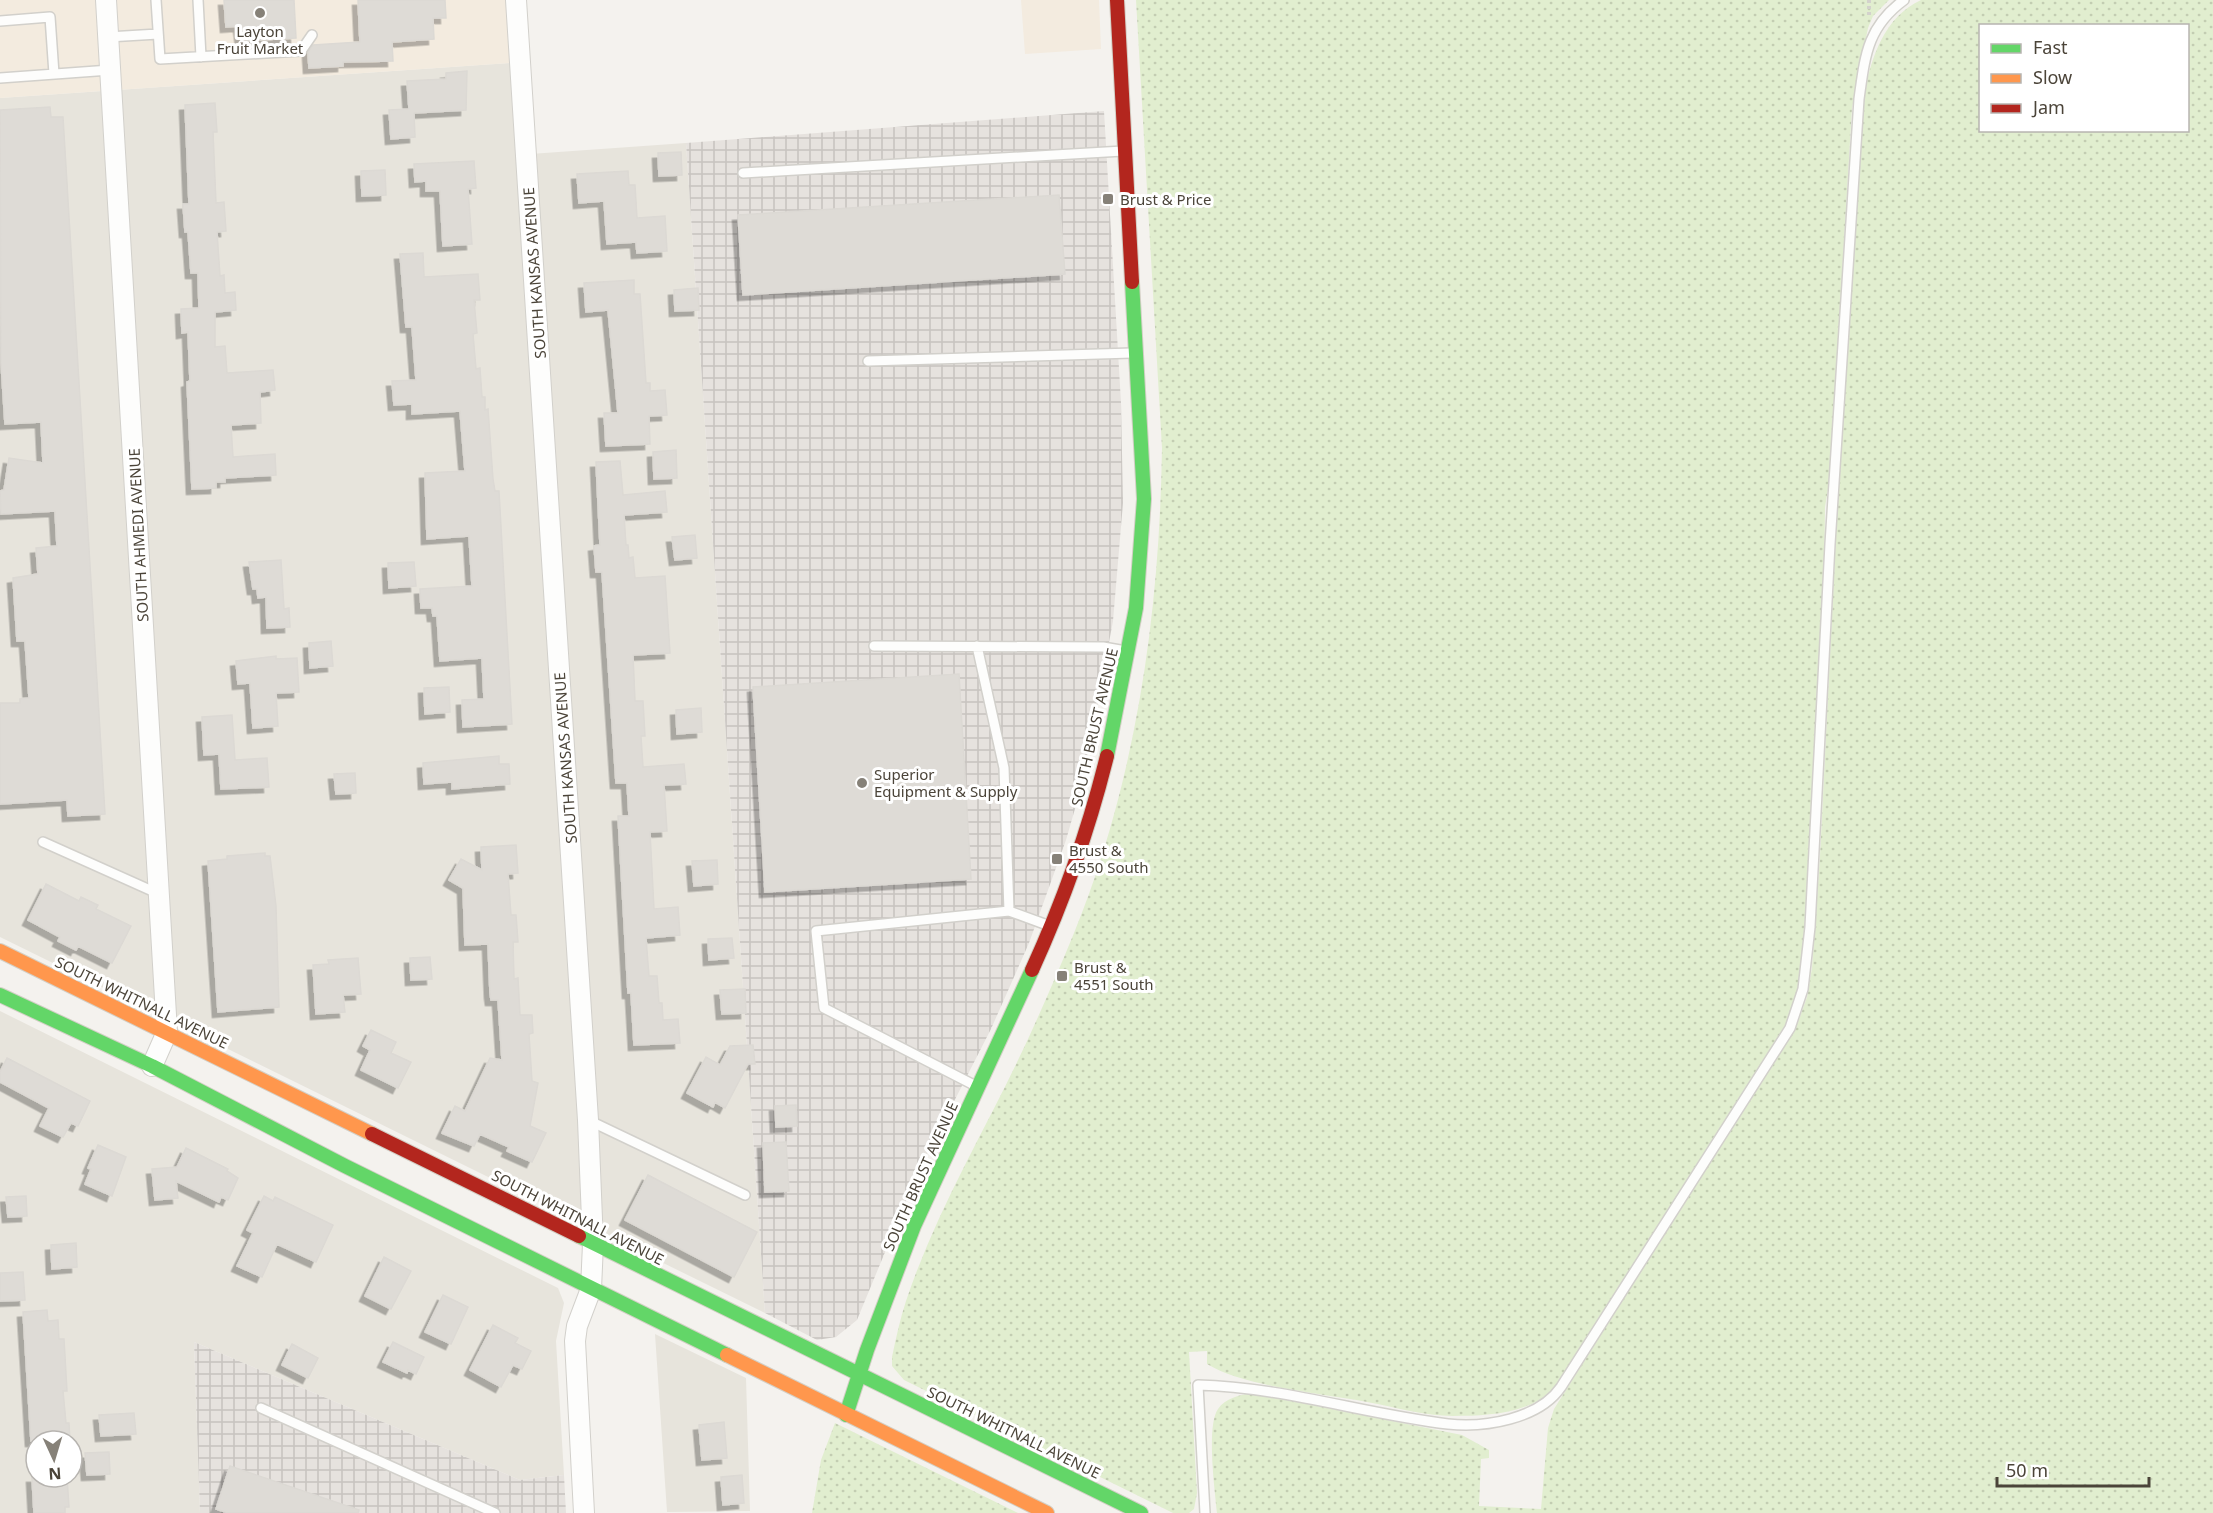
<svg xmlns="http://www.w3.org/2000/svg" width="2213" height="1513" font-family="'Noto Sans',sans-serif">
<defs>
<pattern id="industrial-grid" width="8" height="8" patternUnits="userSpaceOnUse" patternTransform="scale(1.5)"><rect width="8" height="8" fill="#e6e2de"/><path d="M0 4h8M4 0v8" fill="none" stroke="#c7c3bf"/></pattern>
<pattern id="grass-dots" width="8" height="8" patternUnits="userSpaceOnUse" patternTransform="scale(1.5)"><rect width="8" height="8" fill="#e1eecf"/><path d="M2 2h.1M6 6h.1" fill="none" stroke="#c3cdb2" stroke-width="1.8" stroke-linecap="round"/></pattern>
<filter id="shadow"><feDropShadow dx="-5.5" dy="5.5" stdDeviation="0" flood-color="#0004"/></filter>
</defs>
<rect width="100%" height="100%" fill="#f4f2ee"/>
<path fill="#e7e4dc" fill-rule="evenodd" d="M511 63 516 155 686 143 765 1313 0 937V98Z
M0 1011 558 1288 564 1303 556 1341 564 1475 520 1480 194 1342 200 1513H0ZM36 1441H72V1477H36Z
M655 1334 746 1378 750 1511 667 1512Z"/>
<path fill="#f3ebdf" d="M0 0H506L511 63 0 98Z
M1021 0H1099L1101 49 1025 54Z"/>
<path fill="url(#industrial-grid)" d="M1104 111 1121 403 1123 503 1113 621 1083 781 1066 840 1029 943 991 1029 919 1170 857 1320 836 1337 817 1340 765 1313 686 143Z
M194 1342 520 1480 564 1475 566 1513H200Z"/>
<path fill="url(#grass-dots)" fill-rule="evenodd" d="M1136 0H1889L1873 16 1868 28 1852 108 1830 477 1825 507 1824 592 1807 919 1800 984 1785 1028 1553 1390C1527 1414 1487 1416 1453 1416 1425 1416 1395 1407 1367 1402 1321 1393 1245 1387 1207 1364V1351L1189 1352 1197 1493 1194 1509 1189 1513H1173L904 1380 892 1366V1357C896 1338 900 1319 906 1301 939 1202 996 1113 1038 1017 1062 963 1086 908 1103 852 1144 721 1160 584 1162 448Z
M1921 0H2213V1513H1217C1215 1491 1206 1426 1218 1409 1225 1398 1240 1395 1252 1393L1462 1435 1489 1450V1458L1481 1459 1479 1506 1541 1509 1548 1428 1554 1409 1798 1022 1807 997 1812 968 1820 856 1839 474 1864 95C1871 58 1884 17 1921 0ZM1980 26H2188V130H1980Z
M835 1423 1018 1513H812L821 1460Z"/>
<path fill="#dedbd6" stroke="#dcd9d4" stroke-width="1.5" filter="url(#shadow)" d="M224 0H294L296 38 241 41 239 26 226 27Z
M358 0H445L446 18H433L434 39 392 42 393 61 343 62V66L309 68 308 52 313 45 360 42Z
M467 71 466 110 414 113 415 137 391 139 389 110 409 109 407 81 446 79V73Z
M215 103 217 132H213L216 203 224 202 226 231 217 232 220 276 224 275 225 293 235 292 236 310 215 312V347L225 346 227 373 273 370 275 390 260 392 261 423 231 425 233 457 275 454 276 475 225 478V482H216V488L192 489 187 382 190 381 188 332 182 333 181 309 199 308 198 273H191L188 232H185L183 204H189L185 105Z
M50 107 51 117H63L105 814 68 816 67 800 0 804V703H20V699L29 698 25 641H17L13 578 38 574 36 548 57 546 55 511 1 514 0 491 4 490 9 458 43 463 41 422 5 424 1 363 0 110Z
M681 152 682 175 659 176 658 153Z
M474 161 476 188 468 189 472 244 443 246 440 191H426V181L415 182 414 164Z
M385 170 386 195 362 196 361 171Z
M628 171 629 185H635L637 218 665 216 667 251 637 253 636 242 607 244 604 201 579 203 577 174Z
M1059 195 1065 274 743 295 738 215Z
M423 253 424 277 478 274 480 300H474L477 333 473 334 476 369 480 368 482 397H485V410L488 409 493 479 495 491H499L512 724 463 727 462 700 484 699 482 658 440 661 437 616H433L432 608H421L420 589 472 586 469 536 427 539 425 473 465 471 460 411 412 414V404L394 405 392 381 416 380 412 327H406L400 254Z
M634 280V294H640L646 383H650V391L665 390 667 415 649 416 650 444 606 446 604 413H618L608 310 586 312 584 283Z
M698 288 699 310 675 311 674 290Z
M676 450 677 478 654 479 653 452Z
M620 461 623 495 665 491 667 512 624 515 626 545H628L629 558 633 557 635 578 665 576 670 653 633 655 635 701H643L645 736H641L643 767 684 764 686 784 664 785 667 831 650 832 654 909 678 907 680 935 646 938 649 976H657L659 1003H662L663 1020 678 1019 680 1043 634 1045 631 993H628L618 816H629L627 783H616L602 572H596L594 546 600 545 596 462Z
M695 535 697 558 675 560 672 537Z
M281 560 284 609 289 608 290 627 267 628 266 597 258 598 257 589H253L249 562Z
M414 562 416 586 389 588 388 563Z
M331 641 333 666 310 668 309 643Z
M276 656V659L297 658 299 692 276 693 278 726 253 728 250 683 238 684 236 661Z
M959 674 971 879 765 892 753 687Z
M449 687 450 712 425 714 424 688Z
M701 708 702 732 677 734 676 710Z
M232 715 235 760 267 758 269 787 221 789 219 754 204 755 202 717Z
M499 756V764H509L510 784 452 789V782L424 784 423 763Z
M355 773 356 793 336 794 334 774Z
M516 845 518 873 508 874 511 915H516L518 942H513L514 979 518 978 520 1015H532L533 1033 529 1034 532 1081 538 1083 530 1126 546 1133 532 1162 507 1151 509 1147 480 1134 474 1146 442 1133 455 1106 465 1111 490 1058 502 1060 498 1000H491L490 993 488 944 465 945 463 888 449 880 461 859 482 870 481 847Z
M265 853V856H270L276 906 279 1007 218 1012 208 861 227 859V856Z
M717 860 718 884 694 886 692 861Z
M46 884 79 901 81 897 98 905 96 909 131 926 112 963 78 946 76 950 58 941 60 937 28 920Z
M732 938 734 958 709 960 708 939Z
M430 957 432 979 411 980 410 958Z
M358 958 361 994 343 995 345 1012 316 1014 313 965 329 964 328 960Z
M745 989 746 1013 722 1014 720 990Z
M371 1030 396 1042 391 1053 411 1062 398 1088 361 1070 370 1050 363 1046Z
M753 1045 755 1064H748L725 1108 715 1102 713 1107 687 1093 706 1057 720 1065 730 1046Z
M7 1058 90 1101 78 1126 71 1123 63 1137 40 1126 49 1108 0 1082V1072Z
M796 1105 797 1126 776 1127 775 1106Z
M786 1142 789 1191 765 1192 763 1143Z
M98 1145 126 1157 112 1196 85 1184 91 1169 88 1168Z
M186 1148 228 1169 227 1171 238 1178 228 1200 221 1197 219 1202 176 1181 178 1198 155 1200 152 1169 177 1167Z
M648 1175 757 1232 734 1277 625 1220Z
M26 1196 27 1216 8 1217 6 1197Z
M264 1196 273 1201 275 1197 333 1225 316 1262 277 1244 262 1277 237 1266 253 1233 247 1230Z
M76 1243 77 1267 52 1269 51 1245Z
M384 1257 411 1271 391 1309 365 1296Z
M23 1272 25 1300 0 1301V1273Z
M443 1295 468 1307 451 1344 425 1332Z
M47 1310 48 1321 58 1320 59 1339H64L67 1391H63L66 1423H69L70 1441H31L23 1312Z
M493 1325 518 1338 515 1343 531 1351 522 1369 513 1365 501 1387 470 1370Z
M393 1342 424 1357 416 1374 408 1370 407 1373 383 1362Z
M292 1344 318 1358 308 1378 282 1365Z
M134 1413 136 1434 101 1436 99 1415Z
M724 1422 727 1458 702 1460 699 1425Z
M109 1452 110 1474 87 1475 85 1453Z
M230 1466 359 1510 358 1513H228L216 1509Z
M742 1475 744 1503 723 1505 721 1477Z
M32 1477H67L69 1507H65V1513H34Z"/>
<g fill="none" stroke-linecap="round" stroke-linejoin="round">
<g stroke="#d2d0cb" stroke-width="12">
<path id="lane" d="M156 0 160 59 301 51 312 35
M198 0 201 57
M0 21 50 17 54 74
M108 37 158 34
M0 78 110 70
M743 173 1123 151
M868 361 1132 353
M874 646 1103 647 1126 651
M977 646 1004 768 1009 911
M43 842 159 894
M974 1085 824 1008 816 931 1009 911 1050 926
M588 1120 745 1195
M261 1408 495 1513
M1205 1513 1198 1385C1283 1387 1364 1414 1448 1424 1485 1428 1539 1419 1561 1387L1790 1028 1803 989 1810 927 1830 544 1859 99C1865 56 1867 27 1904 0"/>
</g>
<g stroke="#d2d0cb" stroke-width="22">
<path id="street" d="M106 0 167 1032 152 1066
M516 0 588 1120 593 1244 591 1289 577 1326 575 1341 584 1513"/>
</g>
<g stroke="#d3cfc5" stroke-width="16">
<path id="fast" d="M1107 756 1136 608 1144 499 1132 282
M0 995 152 1066 345 1166 727 1355
M579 1236 1141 1513
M846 1415 867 1350 914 1226 1032 970"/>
</g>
<g stroke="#d3cfc5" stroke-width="16">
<path id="slow" d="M0 951 372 1134
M727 1355 1047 1513"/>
</g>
<g stroke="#d3cfc5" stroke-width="16">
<path id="jam" d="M1117 0 1132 282
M1032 970C1063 902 1089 829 1107 756
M372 1134 579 1236"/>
</g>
<path stroke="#d3d2cc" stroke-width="4" stroke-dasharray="3 3" stroke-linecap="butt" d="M1869 0V15"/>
<use href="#lane" stroke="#fdfdfc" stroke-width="9"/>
<use href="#street" stroke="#fdfdfc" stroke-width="20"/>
<use href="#fast" stroke="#63d668" stroke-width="14"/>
<use href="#slow" stroke="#ff974d" stroke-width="14"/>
<use href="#jam" stroke="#b3261e" stroke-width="14"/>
</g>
<g fill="#868178" stroke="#fff" stroke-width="2">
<circle cx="260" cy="13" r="6"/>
<rect x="1102" y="193" width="12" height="12" rx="3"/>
<circle cx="862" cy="783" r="6"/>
<rect x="1051" y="853" width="12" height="12" rx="3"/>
<rect x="1056" y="970" width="12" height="12" rx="3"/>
</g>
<g text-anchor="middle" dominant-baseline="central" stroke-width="6" stroke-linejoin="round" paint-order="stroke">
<g font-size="15" fill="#4b4439" stroke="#fff" text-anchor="start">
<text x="260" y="31" text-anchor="middle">Layton<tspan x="260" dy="17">Fruit Market</tspan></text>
<text x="1120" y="199">Brust &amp; Price</text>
<text x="874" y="774">Superior<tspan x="874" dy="17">Equipment &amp; Supply</tspan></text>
<text x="1069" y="850">Brust &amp;<tspan x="1069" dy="17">4550 South</tspan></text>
<text x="1074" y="967">Brust &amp;<tspan x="1074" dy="17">4551 South</tspan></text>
</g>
<g font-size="15" fill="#4b4439" stroke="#fff">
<text transform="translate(534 273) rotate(-94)">SOUTH KANSAS AVENUE</text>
<text transform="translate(138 535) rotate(-93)">SOUTH AHMEDI AVENUE</text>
<text transform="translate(1094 727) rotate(-77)">SOUTH BRUST AVENUE</text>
<text transform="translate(565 758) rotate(-94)">SOUTH KANSAS AVENUE</text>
<text transform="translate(142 1002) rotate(26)">SOUTH WHITNALL AVENUE</text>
<text transform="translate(920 1176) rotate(-66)">SOUTH BRUST AVENUE</text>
<text transform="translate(578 1217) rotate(27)">SOUTH WHITNALL AVENUE</text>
<text transform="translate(1014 1432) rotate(26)">SOUTH WHITNALL AVENUE</text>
</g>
</g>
<rect x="1979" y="24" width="210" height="108" fill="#ffffff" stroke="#b7b4b0" stroke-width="1.5"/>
<rect x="1991" y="44" width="30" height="9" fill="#63d668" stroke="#b7b4b0" stroke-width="1.5"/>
<text x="2033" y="54" font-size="18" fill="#4b4439">Fast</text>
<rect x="1991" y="74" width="30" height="9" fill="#ff974d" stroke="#b7b4b0" stroke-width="1.5"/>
<text x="2033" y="84" font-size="18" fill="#4b4439">Slow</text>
<rect x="1991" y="104" width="30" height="9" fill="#b3261e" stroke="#b7b4b0" stroke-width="1.5"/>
<text x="2033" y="114" font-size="18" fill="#4b4439">Jam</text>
<g transform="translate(54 1459) rotate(176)"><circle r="28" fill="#ffffff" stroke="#b7b4b0" stroke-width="1.5"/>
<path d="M0-4.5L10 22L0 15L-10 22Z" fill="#868178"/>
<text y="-9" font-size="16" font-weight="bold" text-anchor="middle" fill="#4b4439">N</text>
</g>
<path d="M1997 1477v9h152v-9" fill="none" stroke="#4b4439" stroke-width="3"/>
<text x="2006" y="1477" font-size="18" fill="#4b4439" stroke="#ffffff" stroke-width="4.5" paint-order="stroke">50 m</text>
</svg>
